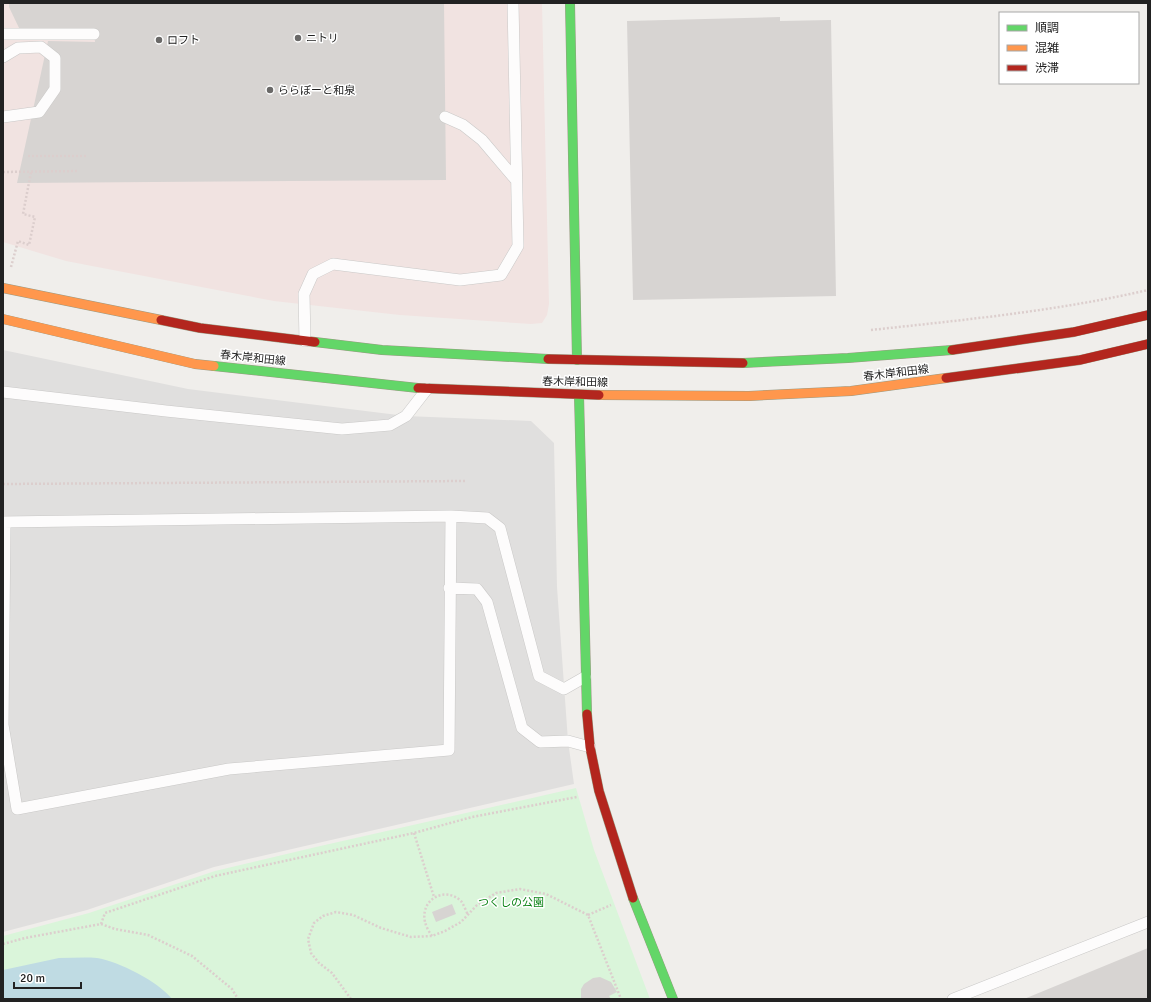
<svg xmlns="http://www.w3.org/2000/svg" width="1151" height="1002" font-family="Signika,'Noto Sans JP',sans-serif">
<rect width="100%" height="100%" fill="#f0eeeb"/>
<path fill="#f1e3e1" d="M3 3H542L549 304 547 315 542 323 531 324 400 315 274 301 66 261 3 242Z"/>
<path fill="#daf5da" d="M576 788 594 850 650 999H3V936L89 913 215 871 316 847Z"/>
<path fill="#e0dfde" d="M3 350 188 389 406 416 531 421 554 443 557 587 568 741 574 784 214 867 87 910 3 932Z"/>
<path fill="#bfdbe3" d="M59 958C72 958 85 957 97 958 118 961 159 982 172 999H3V970Z"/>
<path fill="#d7d4d2" d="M9 3H444L446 180 17 183 48 41 95 42 94 30H20L9 7Z
M780 17V21L831 20 836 296 633 300 627 21Z
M452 904 456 914 436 922 432 912Z
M1148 948V999H1024Z
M600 977 611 982 617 992 609 996 611 999H581V989L584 984 593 978Z"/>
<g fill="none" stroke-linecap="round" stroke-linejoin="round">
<g stroke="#c9c8c7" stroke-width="12">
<path id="lane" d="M3 34H94
M3 57 18 48 41 47 55 58V89L39 112 3 117
M445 117 463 125 482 140 516 180
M305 341 304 294 313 274 333 264 460 280 501 275 518 246 513 3
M3 392 166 411 342 429 390 425 406 416 427 389
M451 516 487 518 500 528 539 676 564 689 585 677
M3 522 451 516 449 750 229 769 17 809 3 725 5 522
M449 588 477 589 487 602 522 728 540 742 568 741 590 747
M953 999 1148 922"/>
</g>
<g stroke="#999a82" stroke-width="10">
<path id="fast" d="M570 3 577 360
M315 342 382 350 548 359
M743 363 848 358 952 350
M214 366 418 388
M579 395 587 714
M633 898 673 999"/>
</g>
<g stroke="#999a82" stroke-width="10">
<path id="slow" d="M3 288 161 320
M3 319 195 364 214 366
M599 395 749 396 851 391 946 378"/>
</g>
<g stroke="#999a82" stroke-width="10">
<path id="jam" d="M161 320 200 328 315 342
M952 350 1074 332 1148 315
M548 359 743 363
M946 378 1080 360 1148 344
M418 388 599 395
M587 714 590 747 599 791 633 898"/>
</g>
<path stroke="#dccecd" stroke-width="2.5" stroke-dasharray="2 2" stroke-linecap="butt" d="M28 156H88
M3 172 79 171
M11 267 18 241 29 245 35 217 23 214 31 172
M871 330C963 320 1057 311 1148 290
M3 484 466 481
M414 833 434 897
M588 915 611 905
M101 924 115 929 148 935 192 956 232 989 238 999
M432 936C429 932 426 926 425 922 420 899 445 886 461 901 464 905 466 911 468 915
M3 944 25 938 101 924 105 913 215 876 414 833 472 817 577 797
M351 999 332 973 319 963 311 953 308 939 314 923 323 916 336 912 353 915 381 928 411 937 432 936 445 931 461 922 477 905 496 893 520 889 546 894 588 915 621 999"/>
<use href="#lane" stroke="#fdfcfc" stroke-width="11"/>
<use href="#fast" stroke="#63d668" stroke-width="9"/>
<use href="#slow" stroke="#ff974d" stroke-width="9"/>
<use href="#jam" stroke="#b3261e" stroke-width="9"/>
</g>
<g fill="#6a6968" stroke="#fff" stroke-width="1.5">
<circle cx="298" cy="38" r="4"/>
<circle cx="159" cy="40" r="4"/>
<circle cx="270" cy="90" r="4"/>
</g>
<g text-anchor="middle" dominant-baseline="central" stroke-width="3" stroke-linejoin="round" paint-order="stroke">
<g font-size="11" fill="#222" stroke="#fff" text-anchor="start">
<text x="306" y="38">ニトリ</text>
<text x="167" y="40">ロフト</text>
<text x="278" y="90">ららぽーと和泉</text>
</g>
<g font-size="11" fill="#222" stroke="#fff">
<text transform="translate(253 358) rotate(6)">春木岸和田線</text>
<text transform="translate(896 373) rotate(-7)">春木岸和田線</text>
<text transform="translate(575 382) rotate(1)">春木岸和田線</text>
</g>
<g font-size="11" fill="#0c8416" stroke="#fff">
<text x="511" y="902">つくしの公園</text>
</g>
</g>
<rect width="1151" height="1002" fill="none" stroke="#222222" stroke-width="8"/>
<rect x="999" y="12" width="140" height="72" fill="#ffffff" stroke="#a7a7a7"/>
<rect x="1007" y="25" width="20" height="6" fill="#63d668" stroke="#a7a7a7"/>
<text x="1035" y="32" font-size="12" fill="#222222">順調</text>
<rect x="1007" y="45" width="20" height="6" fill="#ff974d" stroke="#a7a7a7"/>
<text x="1035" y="52" font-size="12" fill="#222222">混雑</text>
<rect x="1007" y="65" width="20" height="6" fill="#b3261e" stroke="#a7a7a7"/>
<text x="1035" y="72" font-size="12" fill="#222222">渋滞</text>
<path d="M14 982v6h67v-6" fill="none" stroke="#222222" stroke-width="2"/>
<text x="20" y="982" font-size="12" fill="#222222" stroke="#ffffff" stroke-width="3" paint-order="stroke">20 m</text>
</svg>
